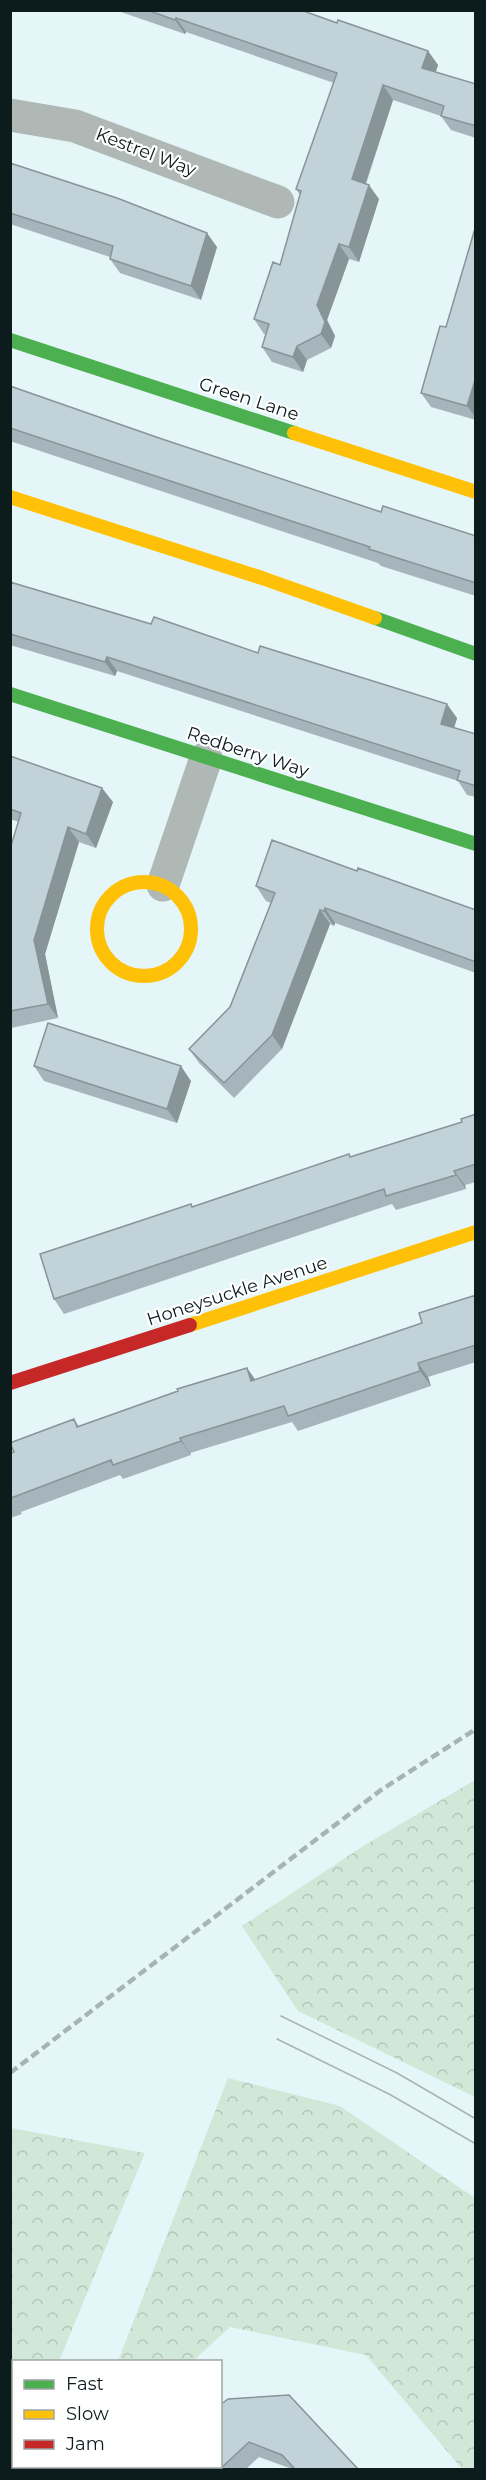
<svg xmlns="http://www.w3.org/2000/svg" width="486" height="2480" font-family="Montserrat,sans-serif">
<defs>
<pattern id="forest-crowns" width="20" height="18" patternUnits="userSpaceOnUse" patternTransform="scale(1.5)"><rect width="20" height="18" fill="#d1e8d9"/><path d="M2 6a3 3 0 1 1 6 0M12 15a3 3 0 1 1 6 0" fill="none" stroke="#b2c6ba"/></pattern>
</defs>
<rect width="100%" height="100%" fill="#e4f6f7"/>
<path fill="url(#forest-crowns)" d="M475 1780V2097L298 2011 242 1926 365 1845Z
M228 2078 340 2106 475 2198V2469H462L366 2355 230 2327 193 2361H118Z
M11 2128 145 2153 59 2361 14 2362V2456L11 2461Z"/>
<g fill="none" stroke-linecap="round" stroke-linejoin="round">
<path stroke="#b0b8b6" stroke-width="33" d="M10 115 75 126 278 202
M163 885 206 758"/>
<path stroke="#4caf50" stroke-width="14" d="M10 340 294 433
M375 618 476 654
M10 694 476 844"/>
<path stroke="#ffc107" stroke-width="14" d="M294 433 476 492
M10 497 262 578 375 618
M97 929a47 47 0 1 1 94 0a47 47 0 1 1-94 0Z
M190 1325 476 1232"/>
<path stroke="#c62828" stroke-width="14" d="M10 1383 190 1325"/>
<path stroke="#a8b4b4" stroke-width="1.5" d="M281 2016 397 2073 476 2119
M277 2039 389 2094 476 2144"/>
<path stroke="#a8b4b4" stroke-width="4.5" stroke-dasharray="9 4.5" stroke-linecap="butt" d="M10 2073 381 1790 476 1729"/>
</g>
<path fill="#a6b5bb" d="M115 10H301L337 23 428 51 438 65 436 72 476 84V138L451 130 441 116 393 100 366 184 379 199 359 262 349 259 327 320 335 336 331 348 307 360 303 372 272 362 262 347 266 334H264L254 319 280 265 300 195 296 189 334 83 186 32 185 34Z
M10 163 217 247 201 300 120 273 110 259V257L10 224Z
M476 225V420L431 407 421 393 446 327Z
M10 386 159 438 381 512 476 536V596L381 566 378 563 10 441Z
M10 582 151 624 258 653 457 718 454 728 476 734V797L467 795 458 781 117 671 115 676 10 645Z
M10 756 113 802 96 848 79 842 45 954 58 1018 11 1028 10 849 19 822 10 819Z
M357 871 476 910V973L335 923 334 926 330 924 282 1049 234 1098 199 1063 189 1049 230 1007 271 903 266 901 256 886Z
M34 1066 191 1081 177 1123 44 1081Z
M476 1114V1182L465 1185 466 1189 396 1210 392 1204 64 1314 54 1299 191 1204 193 1207 350 1157 462 1122Z
M476 1295V1362L428 1377 431 1386 298 1431 292 1422 190 1453 191 1455 123 1479 120 1475 21 1512 22 1514 10 1518V1453L74 1419 79 1426 255 1380 422 1323Z
M220 2405 358 2469H292L259 2457 246 2469H153Z"/>
<path fill="#879498" d="M176 18 186 32 185 34 175 20Z
M428 51 438 65 432 82 422 68Z
M383 85 393 100 362 194 352 179Z
M369 185 379 199 359 262 349 247Z
M207 233 217 247 201 300 191 286Z
M339 244 349 259 327 320 335 336 331 348 321 334 317 305Z
M297 346 307 360 303 372 293 357Z
M476 377V418L467 406Z
M107 657 117 671 115 676 105 662Z
M447 704 457 718 451 738 441 724Z
M102 788 113 802 96 848 86 834Z
M68 827 79 842 45 954 58 1018 48 1004 34 940Z
M325 908 335 923 334 926 324 911Z
M320 910 330 924 282 1049 272 1035Z
M181 1066 191 1081 177 1123 167 1109Z
M454 1171 465 1185 466 1189 456 1175Z
M418 1363 428 1377 431 1386 420 1371Z
M247 1368 257 1382 251 1381Z
M180 1438 190 1453 191 1455 181 1441Z"/>
<path fill="#c1d3d9" stroke="#879498" stroke-width="1.5" d="M147 10H301L337 23 338 20 428 51 422 68 476 84V126L441 116 444 106 383 85 352 179 369 185 349 247 339 244 317 305 325 322 321 334 297 346 293 357 262 347 269 324 254 319 273 262 280 265 301 191 296 189 337 73 176 18 175 20Z
M10 163 117 198 207 233 191 286 110 259 113 246 10 213Z
M476 225V377L467 406 421 393 440 326 446 327Z
M10 386 159 438 381 512 383 506 476 536V583L369 549 370 547 10 428Z
M10 582 151 624 154 617 258 653 260 646 447 704 441 724 476 734V786L457 780 460 771 107 657 105 662 10 634Z
M10 756 102 788 86 834 68 827 34 940 48 1004 10 1011V849L21 813 10 809Z
M272 840 357 871 358 868 476 910V962L325 908 324 911 320 910 272 1035 224 1083 189 1049 230 1007 275 893 256 886Z
M48 1023 181 1066 167 1109 34 1066Z
M476 1114V1164L454 1171 456 1175 386 1196 384 1189 54 1299 40 1254 191 1204 192 1207 349 1154 350 1157 462 1122 461 1119Z
M476 1295V1345L418 1363 420 1371 288 1416 284 1406 180 1438 181 1441 113 1465 111 1460 11 1498V1500H10V1453L14 1452 10 1443 74 1419 77 1427 178 1391 177 1389 247 1368 251 1381 422 1323 419 1313Z
M289 2395 358 2469H295L282 2455 249 2442 220 2469H153L156 2466H220V2405L228 2399Z"/>
<g text-anchor="middle" dominant-baseline="central" stroke-width="4.5" stroke-linejoin="round" paint-order="stroke">
<g font-size="18" fill="#0c1b1c" stroke="#fff">
<text transform="translate(146 152) rotate(21)">Kestrel Way</text>
<text transform="translate(249 399) rotate(18)">Green Lane</text>
<text transform="translate(248 752) rotate(18)">Redberry Way</text>
<text transform="translate(237 1291) rotate(-18)">Honeysuckle Avenue</text>
</g>
</g>
<rect width="486" height="2480" fill="none" stroke="#0c1b1c" stroke-width="24"/>
<rect x="12" y="2360" width="210" height="108" fill="#ffffff" stroke="#9ea4a4" stroke-width="1.5"/>
<rect x="24" y="2380" width="30" height="9" fill="#4caf50" stroke="#9ea4a4" stroke-width="1.5"/>
<text x="66" y="2390" font-size="18" fill="#0c1b1c">Fast</text>
<rect x="24" y="2410" width="30" height="9" fill="#ffc107" stroke="#9ea4a4" stroke-width="1.5"/>
<text x="66" y="2420" font-size="18" fill="#0c1b1c">Slow</text>
<rect x="24" y="2440" width="30" height="9" fill="#c62828" stroke="#9ea4a4" stroke-width="1.5"/>
<text x="66" y="2450" font-size="18" fill="#0c1b1c">Jam</text>
</svg>
